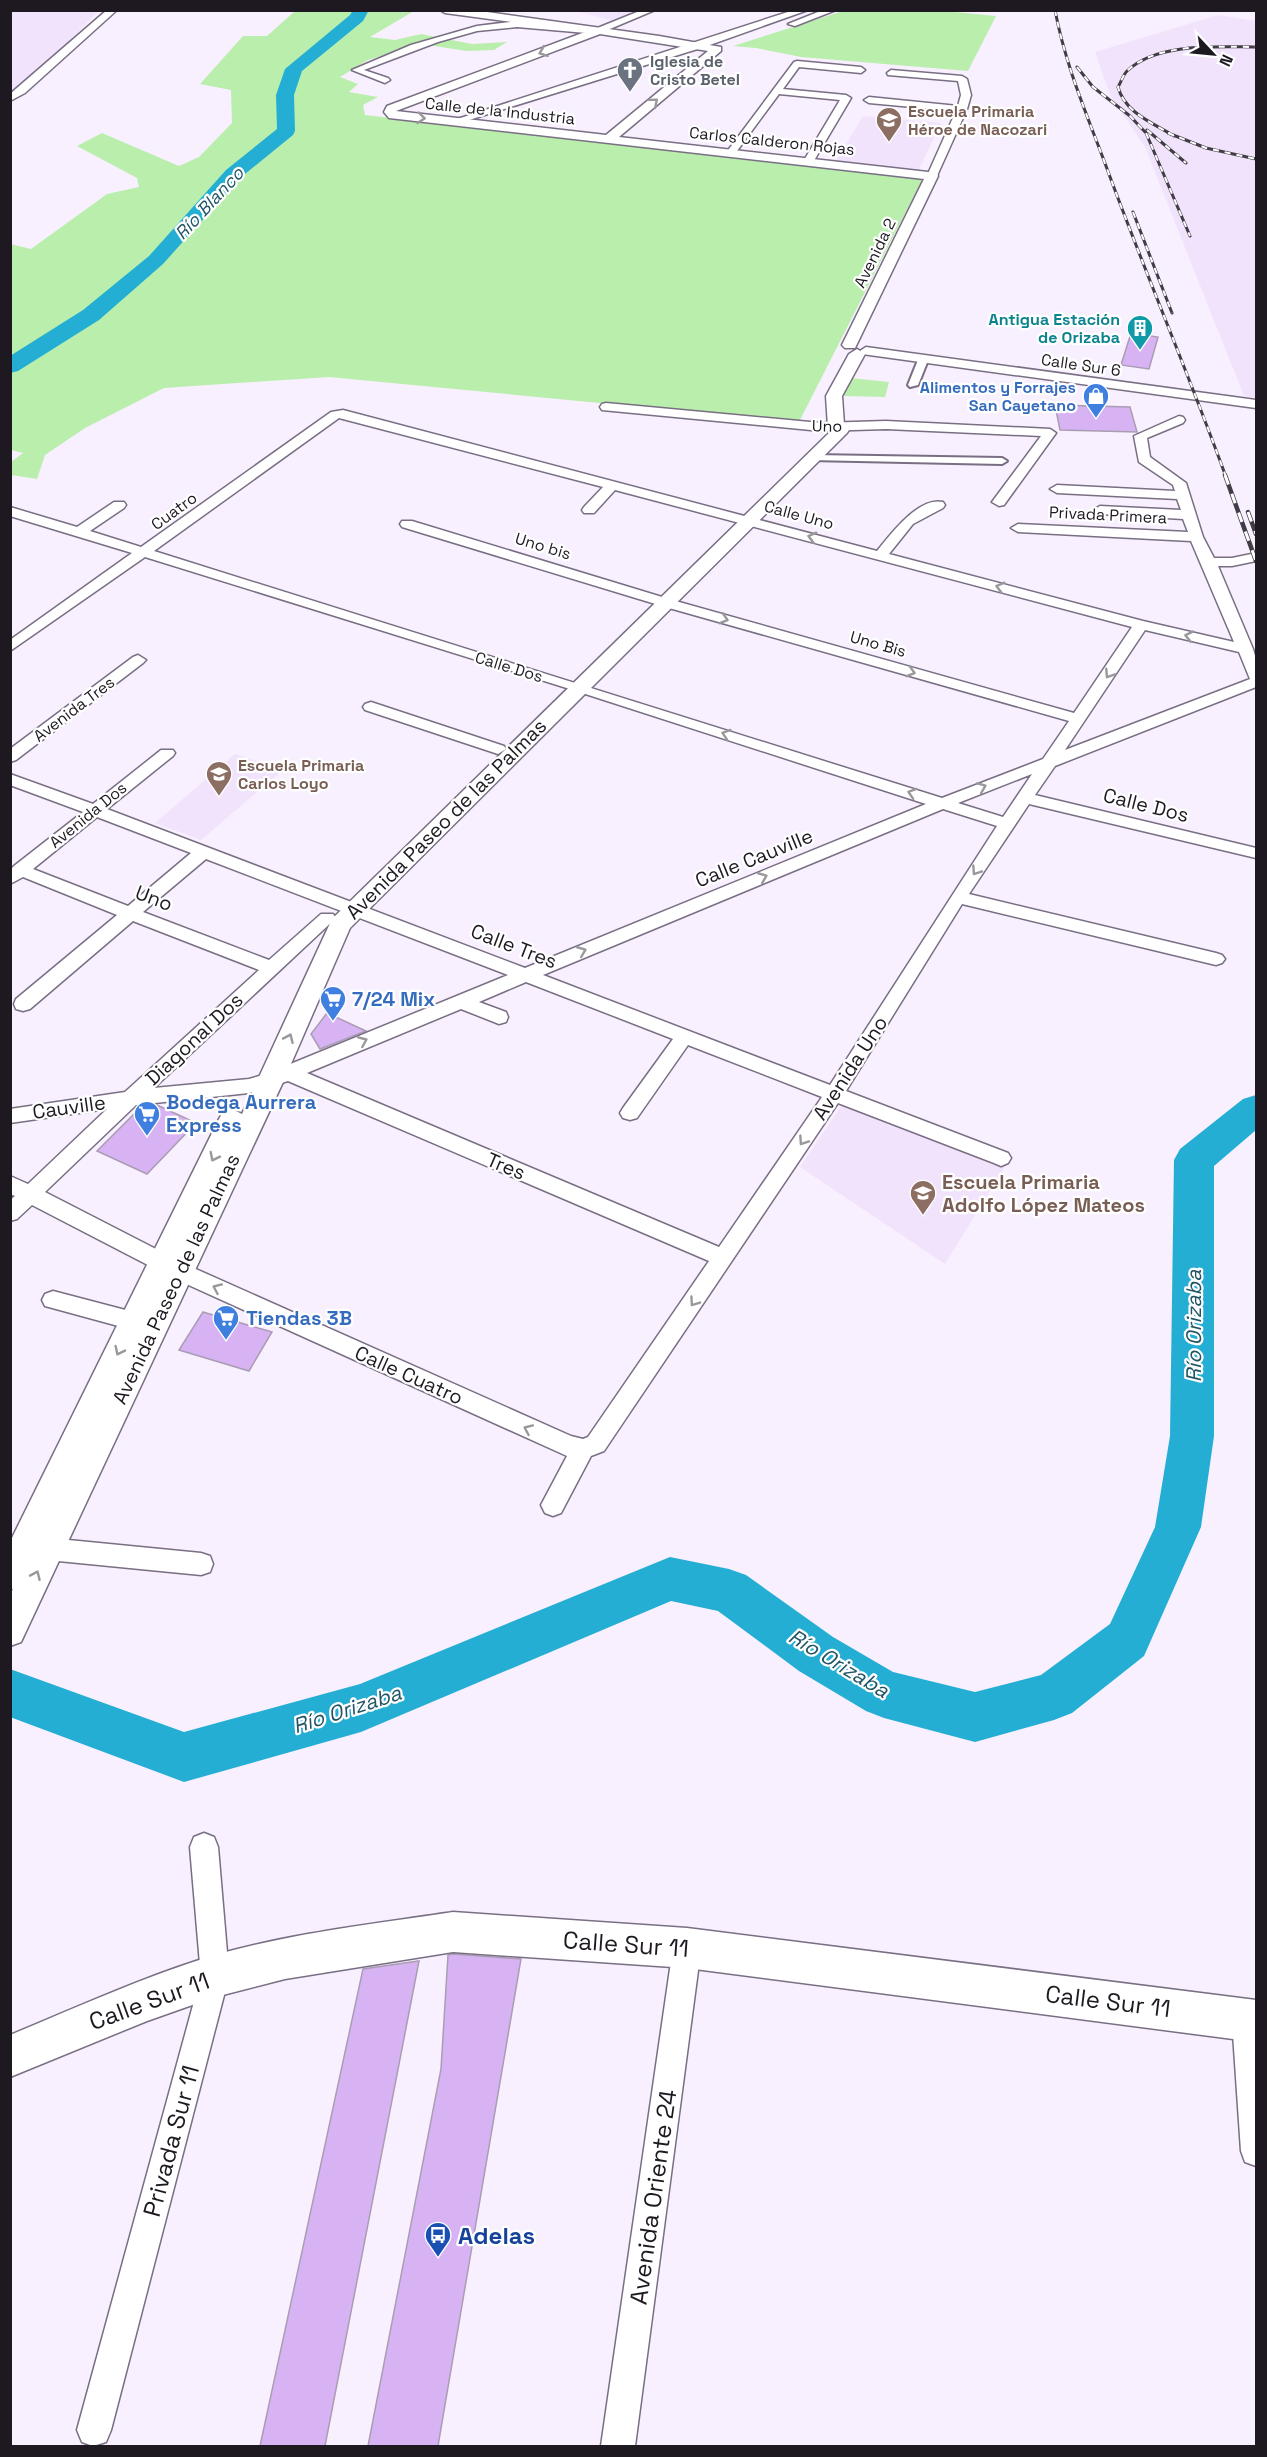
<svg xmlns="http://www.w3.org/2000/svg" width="1267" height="2457" font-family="'Space Grotesk',sans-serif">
<rect width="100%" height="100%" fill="#f8f0fe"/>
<path fill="#f1e3fc" d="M11 11H99L20 89 11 93Z
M576 11H647L618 22Z
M1218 15 1256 21V398L1244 396 1145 147 1110 95 1095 52Z
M863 116 941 123 918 172 835 162Z
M235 754 283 770 201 840 155 823Z
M844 1102 1006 1165 945 1264 800 1167Z"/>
<path fill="#baeead" d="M934 10 996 16 968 71 801 57 756 48 733 46 843 11Z
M295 11H414L370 37 395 40 421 34 472 44 507 42 494 50 466 51 422 44 368 60 340 77 358 84 349 92 378 97 363 105 365 115 923 178 799 422 329 377 164 388 85 428 45 455 37 479 11 475V462L23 453 11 450 10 244 31 249 107 194 139 187 137 178 77 146 102 133 179 166 199 157 232 123 231 90 200 84 243 36H267Z
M851 378 889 382 885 397 844 396 845 389Z"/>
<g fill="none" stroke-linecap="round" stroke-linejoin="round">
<path fill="#24aed4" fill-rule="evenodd" d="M353 10H369L363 21 302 71 294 95 295 131 293 135 240 178 163 264 99 320 18 371 10 373V356L83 310 149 256 226 170 277 129 276 95 285 69 350 15Z
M1256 1095V1130L1214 1166V1436L1201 1527 1144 1656 1072 1713 1054 1720 975 1742 884 1718 866 1711 799 1671 718 1611 671 1601 361 1732 184 1782 10 1717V1669L184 1732 360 1684 670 1557 729 1569 746 1575 833 1637 893 1672 975 1692 1041 1675 1110 1624 1155 1527 1170 1436 1174 1160 1180 1149 1243 1099Z"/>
</g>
<path fill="#d8b3f4" stroke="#a99db3" stroke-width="1.5" d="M1131 333 1158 337 1149 369 1121 365Z
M1055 405 1130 407 1137 432 1060 430Z
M327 1013 366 1031 320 1049 311 1034Z
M157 1105 196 1123 147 1174 97 1151 141 1107Z
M203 1312 272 1332 249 1371 179 1350Z
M453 1954 521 1959 438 2446H368L441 2069 448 1955Z
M419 1961 325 2446H260L363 1969Z"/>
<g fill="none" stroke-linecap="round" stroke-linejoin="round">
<g stroke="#796e83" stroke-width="4">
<path id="pedestrian" d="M923 357 928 360 918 385 910 387 908 385 918 360Z
M813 455 1002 458 1007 461 1002 464 809 460V456Z"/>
</g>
<g stroke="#796e83" stroke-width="3">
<path id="minor" d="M107 10H117L25 93 10 101V94Z
M642 10H655L598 34 517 27 477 31 438 42 364 70 388 78 390 80 385 83 352 70 411 45 477 26 517 21 595 29Z
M794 10H808L704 47 456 124 448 122Z
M823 10H836L795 26 788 24Z
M797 61 861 67 865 70 861 73 799 67 783 89 846 95 851 98 812 164 803 162 840 100 779 94 734 155H728L726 153 794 62Z
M891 70 962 76 967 79 971 95 967 109 936 178 927 176 956 111 869 103 864 100 869 97 958 106 961 95 958 81 888 75 887 73Z
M866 347 1256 400V408L862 354 860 351Z
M606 403 821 423 886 421 1050 429 1056 433 1004 505 999 506 992 502 1041 436 886 429 821 431 602 410 600 407 602 404Z
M343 410 877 551C890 535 919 496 943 502L945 505 943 508 913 524 889 554 1143 621 1234 642 1191 541 1018 532 1011 528 1018 524 1188 532 1183 519 1100 514 1093 510 1100 506 1181 510 1177 499 1057 493 1050 489 1057 485 1175 491 1173 485 1139 462 1134 436 1179 416 1183 417 1185 420 1183 423 1147 438 1150 457 1186 483 1203 537 1214 558H1232L1256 553V561L1232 566H1218L1253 649 1256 659V687L1055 766 1035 795 1256 848V858L1029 804 969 894 1216 953 1222 955 1225 959 1222 963 1216 965 962 904 846 1091 1008 1153 1011 1158 1008 1163 1001 1166 994 1163 838 1103 604 1451 591 1456 561 1513 553 1516 545 1513 541 1505 567 1456 173 1278 32 1205 17 1219 10 1221V1200L15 1196 10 1194V1176L28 1184 107 1109 10 1123V1109L125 1092 259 970 133 921 30 1009 23 1011 16 1009 14 1004 16 999 117 915 23 877 10 884V870L14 866 83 812 10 785V774L93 804 161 750H173L175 753 173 756 107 809 525 968 926 804 573 690 145 557 10 651V640L132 553 10 516V507L77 527 114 502H124L126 505 124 508 90 531 141 547 331 412ZM339 418 603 487 584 507 582 510 584 513H594L615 490 1132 627 1074 713 672 600 412 521H402L400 524 402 527 662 606 1069 721 1043 759 942 798 154 551ZM1145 630 1239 652 1250 679 1065 750ZM1032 774 1003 817 958 803ZM943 809 997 826 830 1085 543 975ZM97 817 191 853 128 906 33 869ZM206 859 508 975 266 1074 249 1079 154 1088 336 918 333 914H321L269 960 143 912ZM526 982 673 1039 623 1108 620 1113 623 1118 630 1120 637 1118 688 1045 822 1097 719 1247 307 1073 461 1009 499 1024 506 1022 508 1017 506 1012 479 1002ZM288 1081 709 1261 588 1437 583 1439 571 1436 189 1266 45 1192 136 1105 249 1093Z
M138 655 146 660 143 663 16 760 10 762V749L133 657Z
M371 702 504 746 506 749 498 754 492 752 365 710 363 707 365 704Z
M53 1291 133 1312 141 1315 144 1321 141 1327 133 1330 45 1306 42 1300 45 1294Z
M48 1538 201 1553 210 1556 213 1564 210 1572 201 1575 48 1560 39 1557 36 1549 39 1541Z
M204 1833 214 1837 218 1847 229 1976 111 2430 106 2442 93 2446 82 2442 77 2430 201 1976 190 1847 194 1837Z
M687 1934 697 1938 701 1948 635 2446H601L673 1948 677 1938Z
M1247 2004 1256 2008V2166L1245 2162 1241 2151 1232 2019 1237 2009Z"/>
</g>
<g stroke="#796e83" stroke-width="3">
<path id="tertiary" d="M440 10H473L659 36 721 47V51L619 137 937 173 938 176 855 348H845L842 345 924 179 389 118 384 112 387 106 585 32 445 13ZM600 34 708 51 606 135 396 111Z
M857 349 865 354 842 396 844 425 849 430 847 433 350 928 284 1080 21 1642 10 1646V1595L13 1589 10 1590V1542L219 1119 223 1112 232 1109 242 1114 332 919 831 431 828 427 826 396 849 354Z"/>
</g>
<g stroke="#796e83" stroke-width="3">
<path id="secondary" d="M453 1912 687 1928 1256 2000V2042L687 1968 453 1952 285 1979 215 1997 147 2021 10 2077V2035C78 2007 145 1976 215 1955 292 1933 374 1924 453 1912Z"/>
</g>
<use href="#pedestrian" fill="#fff" fill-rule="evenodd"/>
<use href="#minor" fill="#fff" fill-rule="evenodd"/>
<use href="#tertiary" fill="#fff" fill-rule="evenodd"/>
<use href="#secondary" fill="#fff" fill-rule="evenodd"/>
<g stroke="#413c45" stroke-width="3">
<path id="rail-far1" d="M1055 10C1065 64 1087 115 1106 166 1144 270 1188 372 1226 477
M1077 67 1093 87 1130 116 1146 133 1190 236
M1147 130 1186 163
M1168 133 1206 148 1256 159
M1174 136C1153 123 1125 113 1118 87 1121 82 1123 75 1127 71 1157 42 1218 47 1256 47
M1133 212 1172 313"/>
</g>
<g stroke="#413c45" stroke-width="4.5">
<path id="rail" d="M1225 475 1256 561
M1248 512 1256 534"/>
</g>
<use href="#rail-far1" stroke="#fff" stroke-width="2" stroke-dasharray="6" stroke-linecap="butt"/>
<use href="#rail" stroke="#fff" stroke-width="3" stroke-dasharray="10" stroke-linecap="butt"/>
</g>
<defs><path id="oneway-chevron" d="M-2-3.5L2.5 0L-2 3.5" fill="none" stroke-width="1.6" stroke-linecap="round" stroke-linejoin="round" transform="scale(1.5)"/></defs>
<g stroke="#9a989b">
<use href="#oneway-chevron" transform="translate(543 52) rotate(159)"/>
<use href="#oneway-chevron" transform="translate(654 102) rotate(-40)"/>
<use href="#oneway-chevron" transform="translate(421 118) rotate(6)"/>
<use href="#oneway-chevron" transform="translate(812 537) rotate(-165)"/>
<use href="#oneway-chevron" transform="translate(1000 587) rotate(-165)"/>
<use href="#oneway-chevron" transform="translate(724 619) rotate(16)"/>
<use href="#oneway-chevron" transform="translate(1189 636) rotate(-167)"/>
<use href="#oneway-chevron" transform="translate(911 672) rotate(16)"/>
<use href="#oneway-chevron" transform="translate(1109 674) rotate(123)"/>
<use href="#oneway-chevron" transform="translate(726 734) rotate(-162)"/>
<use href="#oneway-chevron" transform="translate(982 787) rotate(-22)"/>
<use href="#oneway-chevron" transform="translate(912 793) rotate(-162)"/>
<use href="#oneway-chevron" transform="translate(976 871) rotate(124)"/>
<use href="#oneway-chevron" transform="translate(763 877) rotate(-22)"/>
<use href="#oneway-chevron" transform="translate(582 951) rotate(-22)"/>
<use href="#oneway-chevron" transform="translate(289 1038) rotate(-66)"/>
<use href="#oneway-chevron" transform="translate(363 1041) rotate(-23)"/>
<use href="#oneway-chevron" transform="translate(803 1141) rotate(124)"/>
<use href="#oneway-chevron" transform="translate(214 1157) rotate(117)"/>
<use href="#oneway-chevron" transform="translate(217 1288) rotate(-156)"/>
<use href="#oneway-chevron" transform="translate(694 1302) rotate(125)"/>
<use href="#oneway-chevron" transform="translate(119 1351) rotate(116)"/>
<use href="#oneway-chevron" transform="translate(528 1429) rotate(-156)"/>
<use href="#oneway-chevron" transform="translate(36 1575) rotate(-66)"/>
</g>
<defs>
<g id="church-pin" transform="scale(1.35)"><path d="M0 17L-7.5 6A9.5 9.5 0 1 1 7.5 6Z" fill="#6b7280" stroke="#fff"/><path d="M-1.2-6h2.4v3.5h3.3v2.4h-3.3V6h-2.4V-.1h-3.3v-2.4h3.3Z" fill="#fff"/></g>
<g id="school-pin" transform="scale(1.35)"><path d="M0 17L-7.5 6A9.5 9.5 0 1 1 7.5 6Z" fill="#8d6e63" stroke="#fff"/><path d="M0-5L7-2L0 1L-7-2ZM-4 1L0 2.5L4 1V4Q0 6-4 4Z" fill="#fff"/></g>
<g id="building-pin" transform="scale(1.35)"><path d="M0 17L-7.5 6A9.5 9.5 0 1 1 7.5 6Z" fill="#0f9aa8" stroke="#fff"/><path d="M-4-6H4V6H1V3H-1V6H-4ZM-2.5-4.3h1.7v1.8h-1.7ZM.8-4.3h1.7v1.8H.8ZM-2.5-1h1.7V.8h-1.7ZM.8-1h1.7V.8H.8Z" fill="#fff"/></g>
<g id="shop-pin" transform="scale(1.35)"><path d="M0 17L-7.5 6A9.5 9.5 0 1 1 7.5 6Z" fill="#3f7fe0" stroke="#fff"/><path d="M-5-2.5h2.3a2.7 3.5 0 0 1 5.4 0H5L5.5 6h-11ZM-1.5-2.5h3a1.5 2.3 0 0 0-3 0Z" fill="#fff"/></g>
<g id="supermarket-pin" transform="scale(1.35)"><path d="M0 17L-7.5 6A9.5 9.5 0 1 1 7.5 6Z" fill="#3f7fe0" stroke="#fff"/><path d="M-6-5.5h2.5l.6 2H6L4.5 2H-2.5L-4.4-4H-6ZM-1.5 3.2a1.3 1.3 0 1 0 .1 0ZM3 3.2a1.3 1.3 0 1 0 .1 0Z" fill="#fff"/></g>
<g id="bus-pin" transform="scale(1.35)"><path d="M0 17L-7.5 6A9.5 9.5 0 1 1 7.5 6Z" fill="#1a4fb4" stroke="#fff"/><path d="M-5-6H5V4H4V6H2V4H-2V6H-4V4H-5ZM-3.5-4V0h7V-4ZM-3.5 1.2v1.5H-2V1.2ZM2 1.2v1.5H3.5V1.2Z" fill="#fff"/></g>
</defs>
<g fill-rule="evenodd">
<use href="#church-pin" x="630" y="70"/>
<use href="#school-pin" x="889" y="120"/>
<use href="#building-pin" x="1140" y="328"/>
<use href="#shop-pin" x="1096" y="396"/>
<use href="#school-pin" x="219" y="774"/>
<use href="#supermarket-pin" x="333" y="999"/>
<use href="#supermarket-pin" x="147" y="1114"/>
<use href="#school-pin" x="923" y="1193"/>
<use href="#supermarket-pin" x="226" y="1318"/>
<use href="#bus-pin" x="438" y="2235"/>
</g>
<g text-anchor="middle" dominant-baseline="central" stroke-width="4.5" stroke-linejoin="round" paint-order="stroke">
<g font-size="16" font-weight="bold" fill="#5b616d" stroke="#fff" text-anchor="start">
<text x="650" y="61">Iglesia de<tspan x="650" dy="18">Cristo Betel</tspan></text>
</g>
<g font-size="16" fill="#1e1921" stroke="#fff">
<text transform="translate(500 111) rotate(6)">Calle de la Industria</text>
<text transform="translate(772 141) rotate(6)">Carlos Calderon Rojas</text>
<text transform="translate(875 253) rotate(-64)">Avenida 2</text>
<text transform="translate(1081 365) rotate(8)">Calle Sur 6</text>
<text transform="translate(827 426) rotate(1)">Uno</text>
<text transform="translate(174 511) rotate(-36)">Cuatro</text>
<text transform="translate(799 515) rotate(15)">Calle Uno</text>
<text transform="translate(1108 515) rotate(3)">Privada Primera</text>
<text transform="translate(543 546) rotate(17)">Uno bis</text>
<text transform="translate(878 644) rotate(16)">Uno Bis</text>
<text transform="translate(509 667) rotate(17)">Calle Dos</text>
<text transform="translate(74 709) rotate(-37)">Avenida Tres</text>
<text transform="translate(88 815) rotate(-39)">Avenida Dos</text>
</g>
<g font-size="16" font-weight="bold" fill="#785e54" stroke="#fff" text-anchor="start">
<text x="908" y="111">Escuela Primaria<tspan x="908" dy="18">Héroe de Nacozari</tspan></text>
<text x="238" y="765">Escuela Primaria<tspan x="238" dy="18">Carlos Loyo</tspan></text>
</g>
<g font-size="16" font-weight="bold" fill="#0d838f" stroke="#fff" text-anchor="end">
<text x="1120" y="319">Antigua Estación<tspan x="1120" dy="18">de Orizaba</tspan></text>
</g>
<g font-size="16" font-weight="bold" fill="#366cbe" stroke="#fff" text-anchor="end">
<text x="1076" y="387">Alimentos y Forrajes<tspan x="1076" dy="18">San Cayetano</tspan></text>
</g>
<g font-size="18" font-style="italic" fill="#215565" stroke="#fff">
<text transform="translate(209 203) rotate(-47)">Río Blanco</text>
</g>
<g font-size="20" fill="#1e1921" stroke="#fff">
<text transform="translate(1146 805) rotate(14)">Calle Dos</text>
<text transform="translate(446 819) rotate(-45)">Avenida Paseo de las Palmas</text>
<text transform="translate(754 858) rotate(-22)">Calle Cauville</text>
<text transform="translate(154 898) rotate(21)">Uno</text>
<text transform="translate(514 946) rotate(21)">Calle Tres</text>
<text transform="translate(194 1039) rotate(-43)">Diagonal Dos</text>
<text transform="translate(850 1068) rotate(-57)">Avenida Uno</text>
<text transform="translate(69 1107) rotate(-8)">Cauville</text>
<text transform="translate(506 1166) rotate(23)">Tres</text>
<text transform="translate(176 1279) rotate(-65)">Avenida Paseo de las Palmas</text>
<text transform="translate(409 1375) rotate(24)">Calle Cuatro</text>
</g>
<g font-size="20" font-weight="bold" fill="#366cbe" stroke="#fff" text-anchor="start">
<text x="352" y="999">7/24 Mix</text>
<text x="166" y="1102">Bodega Aurrera<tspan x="166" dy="23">Express</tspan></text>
<text x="246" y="1318">Tiendas 3B</text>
</g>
<g font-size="20" font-weight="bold" fill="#785e54" stroke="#fff" text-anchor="start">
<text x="942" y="1182">Escuela Primaria<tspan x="942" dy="23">Adolfo López Mateos</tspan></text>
</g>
<g font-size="21" font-style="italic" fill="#215565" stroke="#fff">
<text transform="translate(1193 1326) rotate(-90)">Río Orizaba</text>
<text transform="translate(839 1663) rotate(31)">Río Orizaba</text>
<text transform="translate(347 1709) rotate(-18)">Río Orizaba</text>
</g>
<g font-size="24" fill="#1e1921" stroke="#fff">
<text transform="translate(626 1944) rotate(4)">Calle Sur 11</text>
<text transform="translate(149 2001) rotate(-20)">Calle Sur 11</text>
<text transform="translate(1108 2001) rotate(7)">Calle Sur 11</text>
<text transform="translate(171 2141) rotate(-75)">Privada Sur 11</text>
<text transform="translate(653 2197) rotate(-82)">Avenida Oriente 24</text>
</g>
<g font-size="24" font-weight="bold" fill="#164399" stroke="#fff" text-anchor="start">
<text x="458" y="2235">Adelas</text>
</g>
</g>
<rect width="1267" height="2457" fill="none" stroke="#1e1921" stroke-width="24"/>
<g transform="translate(1213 54) rotate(116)" stroke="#ffffff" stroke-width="4.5" paint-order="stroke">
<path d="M0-4.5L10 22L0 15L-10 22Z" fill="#1e1921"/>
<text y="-9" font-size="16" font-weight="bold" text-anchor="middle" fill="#1e1921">N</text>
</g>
</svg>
